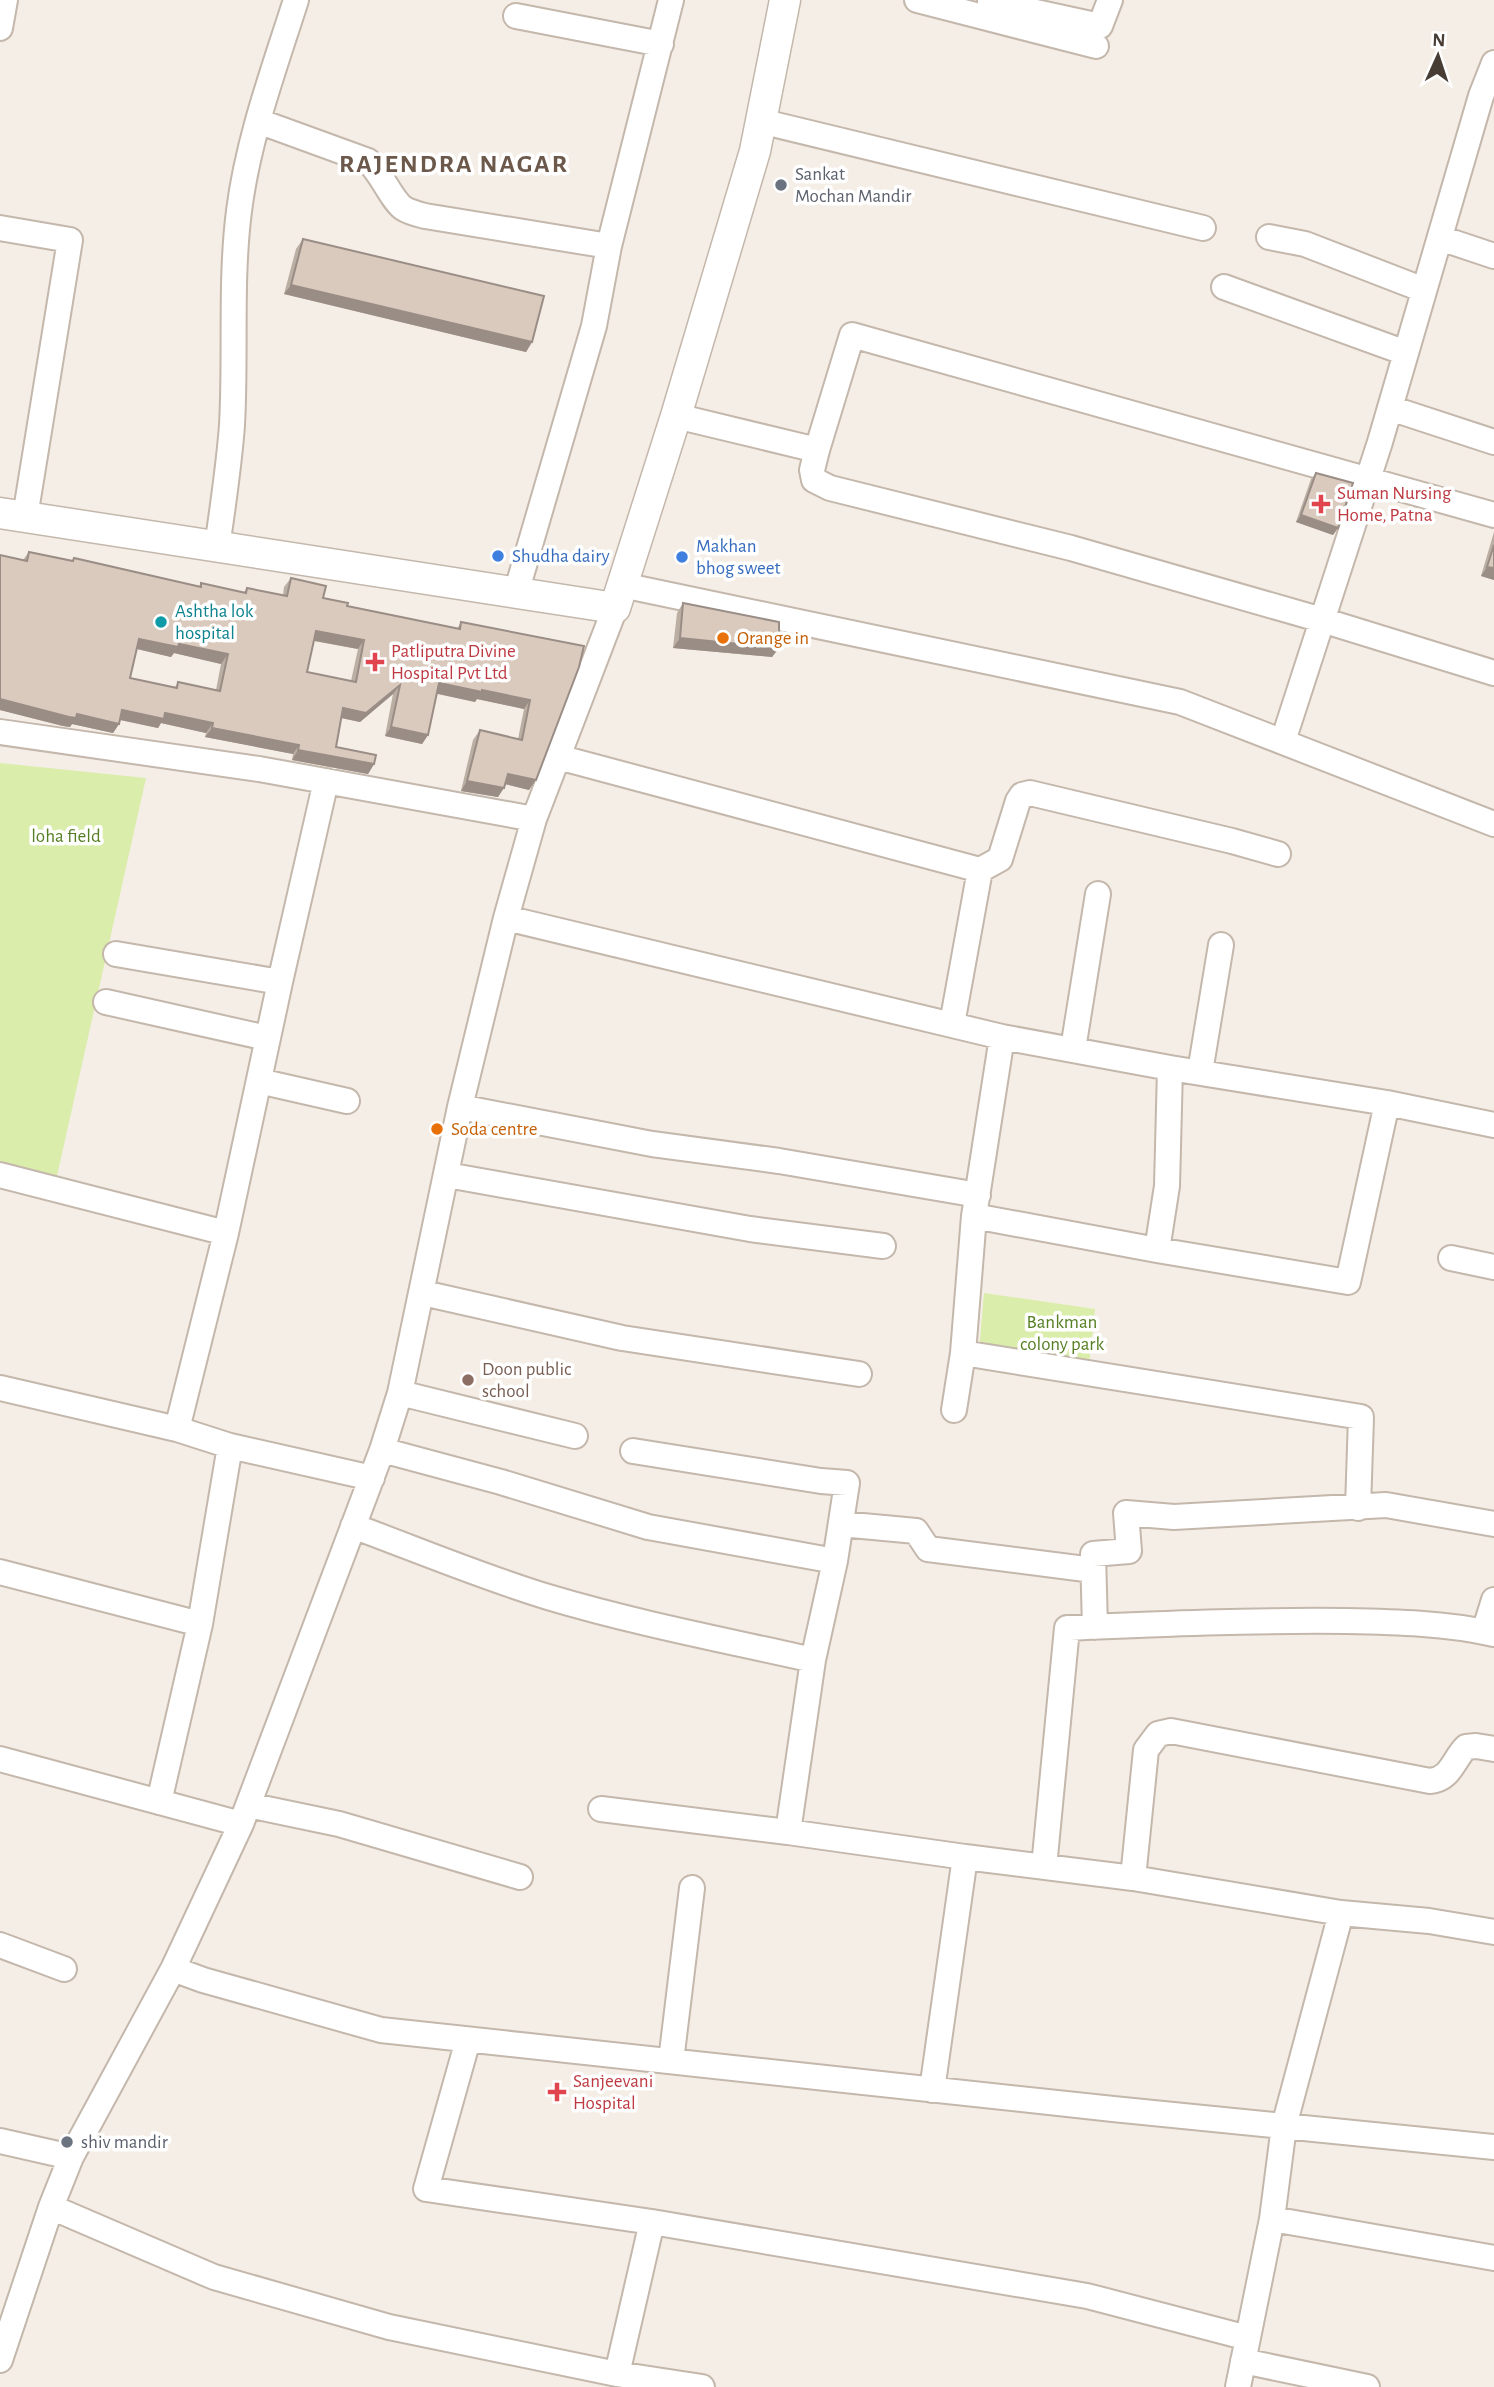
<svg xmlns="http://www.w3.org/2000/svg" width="1494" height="2387" font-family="'Alegreya Sans',sans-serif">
<rect width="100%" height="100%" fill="#f5eee6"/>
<path fill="#daedab" d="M0 763 146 778 57 1176 0 1161Z
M984 1293 1095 1309 1089 1365 979 1350Z"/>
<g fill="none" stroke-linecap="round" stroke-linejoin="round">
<g stroke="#c4b7ab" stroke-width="28">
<path id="minor" d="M917 0 1096 46
M990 2 1100 26 1110 0
M516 16 661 44
M0 28 5 0
M258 121 368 161C382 174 391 199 403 208 409 212 417 214 425 216L609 246
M760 121 1203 228
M0 228 70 240 25 517
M1269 237 1305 244 1424 290
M1440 238 1494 256
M1224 287 1406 353
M1390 408 1494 442
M676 416 817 450 852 335 1494 515
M817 450 812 470 814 480 830 488 1071 548 1322 620 1494 673
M217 547C223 506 229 466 232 425 236 353 230 282 239 211 248 139 274 69 296 0
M622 585 1180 702 1494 824
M516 593 594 326 609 246 671 0
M0 732 259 769 534 819
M1283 741 1380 442 1481 96 1494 63
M558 757 980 870 952 1024
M980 870 1000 859 1018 801 1022 795 1030 793 1232 841 1278 854
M506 918 1002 1037 974 1216 963 1353 954 1410
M116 954 280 982
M106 1002 267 1038
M1002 1037 1170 1068 1387 1103 1494 1125
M1073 1049 1098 894
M1200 1072 1221 945
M259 1081 347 1101
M460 1107 652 1144 779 1161 978 1195
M0 1175 226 1233 177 1429
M447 1175 750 1229 883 1246
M974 1216 1157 1250 1348 1282 1387 1103
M226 1233 280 982 326 781
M1157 1250 1167 1186 1170 1068
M1451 1258 1494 1267
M423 1293 622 1338 859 1374
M963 1353 1361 1417 1358 1508
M0 1388 177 1429 230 1446 372 1478
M400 1393 575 1436
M382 1450 501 1482 648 1527 835 1561
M633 1451 821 1481 847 1483 835 1561 813 1660 788 1832 965 1857 932 2090
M841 1524 916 1531 928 1549 1093 1570
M353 1526C418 1550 482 1577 548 1597 635 1623 724 1640 813 1660
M0 1572 200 1624
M1095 1627 1093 1554 1129 1551 1126 1513 1174 1517 1386 1505 1494 1524
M1484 1632 1494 1600
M0 1759 241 1824
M159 1802 200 1624 230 1446
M248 1805 339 1824 520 1877
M601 1809 788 1832
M965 1857 1133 1878 1341 1913 1429 1921 1494 1932
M1044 1867 1067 1628C1160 1624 1252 1620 1345 1621 1394 1622 1446 1623 1494 1634
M1133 1878 1146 1750 1158 1734 1171 1731 1430 1781C1451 1779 1453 1760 1466 1747L1476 1746 1494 1749
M0 1945 64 1969
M173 1969 203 1980 381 2030 1113 2109 1494 2147
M468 2040 426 2189 652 2222 1087 2296 1248 2338
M671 2061 692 1888
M0 2141 71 2157
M51 2207 214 2277 389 2327 617 2374 702 2387
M1272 2219 1494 2258
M0 2360 51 2207 71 2157 173 1969 241 1824 382 1450 400 1393 460 1107 506 918 534 819 615 608
M1243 2361 1367 2387
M617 2374 652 2222
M1238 2387 1272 2219 1284 2126 1341 1913"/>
</g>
<g stroke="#c4b7ab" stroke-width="33">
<path id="tertiary" d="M0 513 615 608 676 416 755 151 785 0"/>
</g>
<use href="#minor" stroke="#fff" stroke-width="24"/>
<use href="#tertiary" stroke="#fff" stroke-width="30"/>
</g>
<path fill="#bbaea3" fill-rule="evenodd" d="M303 239 532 342 526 352 284 294 296 249Z
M1316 473 1338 528 1333 535 1296 522 1311 479Z
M1494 532V580L1481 576Z
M29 552 72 561 74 558 199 586 201 583 244 592 247 588 283 595 284 587 291 578 323 598 347 606 457 629 461 622 584 646 529 790 505 784 498 797 461 791 473 740 480 730 518 739 524 709 477 699 475 702 437 693 428 735 422 744 385 736 393 694 360 722 341 718 336 747 374 764 368 774 292 760 293 754 205 737 206 733 161 723 158 728 120 720 119 724 113 733 72 724 70 727 63 726 0 710V555L23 560ZM314 641 358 649 351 681 307 672ZM137 649 171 657 174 653 221 664 216 690 178 682 175 687 130 678Z
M683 603 779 648 772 657 673 648 677 613Z"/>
<path fill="#998d85" d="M291 285 532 342 526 352 284 294Z
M1301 515 1338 528 1333 535 1296 522Z
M1487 567 1494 568V580L1481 576Z
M316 631 364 640 358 649 310 640Z
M680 638 779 648 772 657 673 648Z
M139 639 179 644 228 654 221 664 174 653 171 657 133 648Z
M439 683 482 690 530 700 524 709 477 699 475 702 433 693Z
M400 685 393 694 360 722 337 717 343 708Z
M0 699 77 714 119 724 113 733 72 724 70 727 63 726 0 710Z
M122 710 165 713 213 723 206 733 161 723 158 728 116 719Z
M391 727 428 735 422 744 385 736Z
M212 728 299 745 293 754 205 737Z
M298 750 374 764 368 774 292 760Z
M508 774 536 780 529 790 501 783Z
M467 781 504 788 498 797 461 791Z"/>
<path fill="#dacabe" stroke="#998d85" stroke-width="2" fill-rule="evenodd" d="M303 239 544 296 532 342 291 285Z
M1316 473 1353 483 1338 528 1301 515Z
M1494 545V568L1487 567Z
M29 552 73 561 74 558 201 587V583L246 593 247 588 287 596 291 578 326 586 323 598 348 603 347 606 460 629 461 622 584 646 579 667 536 780 508 774 504 788 467 781 480 730 522 740 530 700 482 690V692L439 683 428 735 391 727 400 685 366 713 343 708 336 747 376 755 374 764 298 750 299 745 212 728 213 723 165 713 164 719 122 710 119 724 77 714 76 718 69 717 0 699V555L27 561ZM316 631 364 640 356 682 307 672ZM139 639 178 647 179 644 228 654 220 691 178 682 177 688 130 678Z
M683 603 779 622V648L680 638Z"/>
<g fill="#6b7280" stroke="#fff" stroke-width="2.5">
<circle cx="781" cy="185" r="7"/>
<circle cx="67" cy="2142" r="7"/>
</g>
<g fill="#e0444e" stroke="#fff" stroke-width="2.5">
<path d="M1317.5 493.5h7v7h7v7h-7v7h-7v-7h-7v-7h7z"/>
<path d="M371.5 651.5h7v7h7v7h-7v7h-7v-7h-7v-7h7z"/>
<path d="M553.5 2081.5h7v7h7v7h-7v7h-7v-7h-7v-7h7z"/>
</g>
<g fill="#3f7fe0" stroke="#fff" stroke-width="2.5">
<circle cx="498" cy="556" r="7"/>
<circle cx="682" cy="557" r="7"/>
</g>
<circle fill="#0f9aa8" stroke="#fff" stroke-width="2.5" cx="161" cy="622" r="7"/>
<g fill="#e8710a" stroke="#fff" stroke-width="2.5">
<circle cx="723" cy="638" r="7"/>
<circle cx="437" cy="1129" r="7"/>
</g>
<circle fill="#8d6e63" stroke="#fff" stroke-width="2.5" cx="468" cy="1380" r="7"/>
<g text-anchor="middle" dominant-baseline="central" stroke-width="7" stroke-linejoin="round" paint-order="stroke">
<g font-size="19" fill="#5b616d" stroke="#fff" text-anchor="start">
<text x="795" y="174">Sankat<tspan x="795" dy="22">Mochan Mandir</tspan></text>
<text x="81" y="2142">shiv mandir</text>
</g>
<g font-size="19" fill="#be3a42" stroke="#fff" text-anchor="start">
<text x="1337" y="493">Suman Nursing<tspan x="1337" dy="22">Home, Patna</tspan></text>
<text x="391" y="651">Patliputra Divine<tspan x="391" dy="22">Hospital Pvt Ltd</tspan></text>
<text x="573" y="2081">Sanjeevani<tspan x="573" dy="22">Hospital</tspan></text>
</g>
<g font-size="19" fill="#366cbe" stroke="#fff" text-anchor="start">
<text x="696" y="546">Makhan<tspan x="696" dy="22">bhog sweet</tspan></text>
<text x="512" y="556">Shudha dairy</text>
</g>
<g font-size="19" fill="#0d838f" stroke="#fff" text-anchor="start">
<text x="175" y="611">Ashtha lok<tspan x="175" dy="22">hospital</tspan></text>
</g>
<g font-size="19" fill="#c56008" stroke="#fff" text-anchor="start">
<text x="737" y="638">Orange in</text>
<text x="451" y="1129">Soda centre</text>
</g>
<g font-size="19" fill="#557f22" stroke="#fff">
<text x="66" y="836">loha field</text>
<text x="1062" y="1322">Bankman<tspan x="1062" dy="22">colony park</tspan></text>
</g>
<g font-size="19" fill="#785e54" stroke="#fff" text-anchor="start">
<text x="482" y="1369">Doon public<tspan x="482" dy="22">school</tspan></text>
</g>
<g font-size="26" font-weight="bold" letter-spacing="2" fill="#6c594b" stroke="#fff">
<text x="454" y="164">RAJENDRA NAGAR</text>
</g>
</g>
<g transform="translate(1438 56) rotate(3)" stroke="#ffffff" stroke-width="5" paint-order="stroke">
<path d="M0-5L12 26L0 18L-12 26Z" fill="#483d35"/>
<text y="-10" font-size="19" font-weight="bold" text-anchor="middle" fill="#483d35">N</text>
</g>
</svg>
